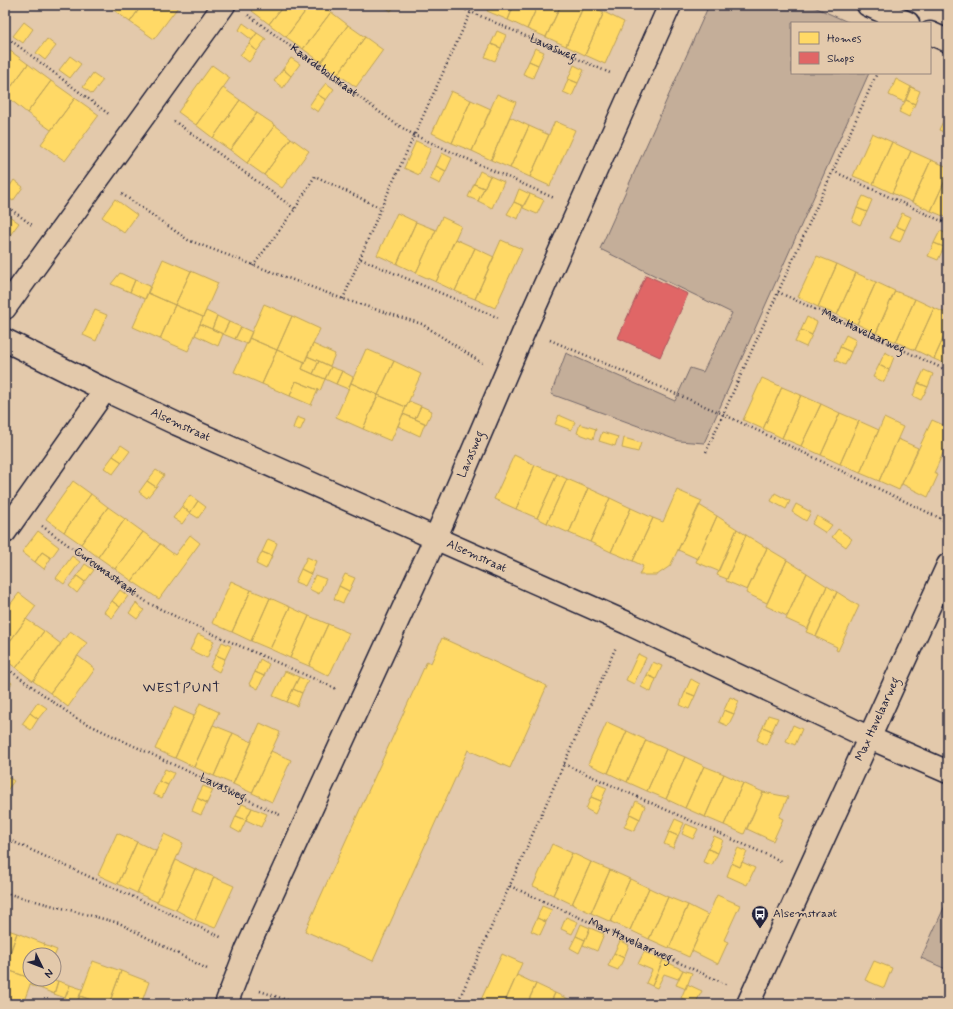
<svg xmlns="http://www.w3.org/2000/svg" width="953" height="1009" font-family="Mynerve,sans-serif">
<rect width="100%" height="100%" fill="#e3c9ab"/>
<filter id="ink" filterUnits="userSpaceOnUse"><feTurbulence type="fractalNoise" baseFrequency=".025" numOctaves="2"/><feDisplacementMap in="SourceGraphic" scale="8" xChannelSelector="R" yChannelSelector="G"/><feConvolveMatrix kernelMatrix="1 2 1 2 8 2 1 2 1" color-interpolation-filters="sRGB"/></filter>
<g filter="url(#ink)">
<path fill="#c4ae99" stroke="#73686a" d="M709 5H810L850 23H792V73H869L704 443 679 441 551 394 566 353 675 401 690 368 703 372 732 313 600 249Z
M948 899V970L921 958Z"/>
<path fill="#ffd966" stroke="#bda259" d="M107 5H142L130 22Z
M142 5H174L178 7 154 39 130 22Z
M256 5H284L269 24 252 11Z
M284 5H310L286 37 269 24Z
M310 5H321L331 12 303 49 286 37Z
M382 5H395L391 11Z
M490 5H514L508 20 487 11Z
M514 5H538L527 29 508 20Z
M538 5H561L546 37 527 29Z
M561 5H584L566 46 546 37Z
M584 5 604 12 585 55 566 46Z
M5 8 9 11 5 17Z
M331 12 348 25 321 62 303 49Z
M604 12 624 22 605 64 585 55Z
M24 22 33 29 23 43 13 36Z
M243 23 257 33 252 40 239 30Z
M348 25 365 37 338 74 321 62Z
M497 31 506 35 501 48 491 44Z
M257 33 266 39 257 51 249 44Z
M365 37 383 50 356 87 338 74Z
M47 39 56 46 45 60 36 53Z
M249 44 257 51 249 62 240 55Z
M491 44 501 48 495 61 485 57Z
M5 47 28 64 5 95Z
M535 48 544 52 538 65 529 61Z
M70 56 81 64 70 78 59 70Z
M291 58 300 64 291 76 283 69Z
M529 61 538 65 533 78 523 74Z
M28 64 51 81 27 113 5 95Z
M212 65 230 78 196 125 178 112Z
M574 65 584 70 578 83 568 79Z
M283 69 291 76 283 88 274 81Z
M93 73 103 80 92 94 83 87Z
M568 79 578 83 572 96 563 92Z
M896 79 915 89 911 87 904 102 889 95Z
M51 81 75 98 51 130 27 113Z
M326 83 334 89 326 100 317 94Z
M911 87 920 91 915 104 906 100Z
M223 88 240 100 213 138 196 125Z
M451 91 471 100 452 143 432 133Z
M317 94 326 100 318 112 309 106Z
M497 94 516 102 491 160 472 151Z
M75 98 99 115 65 161 41 144Z
M240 100 257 113 230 150 213 138Z
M471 100 491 109 472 151 452 143Z
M906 100 915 104 909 117 899 112Z
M257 113 275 125 247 163 230 150Z
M510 117 529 126 510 168 491 160Z
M945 117 948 119V134L939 130Z
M555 121 575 130 550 186 530 177Z
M275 125 291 138 264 175 247 163Z
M529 126 549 135 530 177 510 168Z
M872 133 892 142 873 184 853 176Z
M291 138 309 151 282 188 264 175Z
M416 141 431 148 419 175 404 168Z
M892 142 911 151 892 193 873 184Z
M911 151 931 160 912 202 892 193Z
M442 153 452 158 446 171 436 166Z
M931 160 948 167V174L931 211 912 202Z
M436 166 446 171 440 184 430 179Z
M480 171 490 176 484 188 474 184Z
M948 174V218L931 211Z
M490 176 504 182 492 208 478 201Z
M14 180 23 187 13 201 5 196V193Z
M474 184 484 188 478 201 468 197Z
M519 189 530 194 523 206 514 202Z
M530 194 544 200 537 214 523 208Z
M863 196 872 200 867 212 857 208Z
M115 199 137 215 124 233 102 217Z
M514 202 523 206 518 219 507 214Z
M857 208 867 212 860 225 852 221Z
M5 213 19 223 5 242Z
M397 213 416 222 397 264 377 255Z
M902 213 911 217 905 230 896 226Z
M442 217 461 226 436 282 416 273Z
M416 222 436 230 416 273 397 264Z
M896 226 905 230 900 242 890 238Z
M940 231 948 234 944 247 934 243Z
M455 239 475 248 455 291 436 282Z
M501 240 522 249 495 308 475 299Z
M934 243 944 247 938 260 928 256Z
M475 248 494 257 475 299 455 291Z
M817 256 837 264 818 307 798 297Z
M163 259 191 271 175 305 148 293Z
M837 264 856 273 837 315 818 307Z
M191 271 218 283 203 317 175 305Z
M120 273 135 280 130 292 111 284Z
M856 273 876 282 857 324 837 315Z
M135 280 150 286 145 299 130 292Z
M876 282 895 291 876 333 857 324Z
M895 291 915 299 896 342 876 333Z
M148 293 175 305 160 339 133 327Z
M915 299 934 308 915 350 896 342Z
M264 304 292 316 277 350 249 338Z
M175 305 203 317 188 351 160 339Z
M934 308 948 314V328L934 359 915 350Z
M95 310 107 315 96 341 83 335Z
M206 311 217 316 212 329 200 324Z
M217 316 229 322 223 334 212 329Z
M292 316 320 329 305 362 277 350Z
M807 317 817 322 812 335 801 330Z
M229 322 241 327 235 339 223 334Z
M200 324 223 334 218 346 195 335Z
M241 327 252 332 247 344 235 339Z
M948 328V365L934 359Z
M801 330 812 335 806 347 795 342Z
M846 335 856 340 851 352 840 347Z
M249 338 277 350 262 384 234 372Z
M313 344 335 354 330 366 307 356Z
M840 347 851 352 845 365 835 360Z
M366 349 394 361 378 395 351 383Z
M277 350 305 362 302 369 325 379 320 391 296 381 290 396 262 384Z
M885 352 894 357 889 370 879 365Z
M307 356 319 361 313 374 302 369Z
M319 361 331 367 325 379 313 374Z
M394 361 421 374 406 407 378 395Z
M879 365 889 370 884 382 873 377Z
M331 367 342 371 336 384 325 379Z
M924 370 933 374 928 387 918 383Z
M342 371 353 377 348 389 336 384Z
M762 378 782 387 763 429 743 420Z
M296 381 318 390 311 405 290 396Z
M948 382V399L942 397Z
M351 383 378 395 363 429 336 417Z
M918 383 928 387 921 400 913 396Z
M782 387 801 395 782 438 763 429Z
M378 395 406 407 391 441 363 429Z
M801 395 821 404 801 446 782 438Z
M409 401 421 406 415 419 403 414Z
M821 404 840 413 821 455 801 446Z
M421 406 432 411 426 424 415 419Z
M840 413 859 421 840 464 821 455Z
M403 414 425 423 420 436 398 426Z
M559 415 575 422 571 430 555 424Z
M297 417 305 420 300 431 293 428Z
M884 418 903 427 879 481 860 473Z
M932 420 948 427 946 436 948 437V442L934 473 938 475 928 497 902 484Z
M859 421 879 430 860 473 840 464Z
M580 424 596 429 593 439 577 433Z
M602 432 618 437 615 446 599 441Z
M624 438 641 443 638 452 622 448Z
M898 439 918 448 899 490 879 481Z
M121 445 130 451 122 462 113 456Z
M514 455 535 465 516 509 494 499Z
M113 456 122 462 113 474 104 468Z
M535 465 557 474 537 518 516 509Z
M156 470 164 475 156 487 147 481Z
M557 474 567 479 547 523 537 518Z
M567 479 588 488 569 533 547 523Z
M73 481 91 494 64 532 46 519Z
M147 481 156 487 147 498 139 492Z
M588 488 610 498 590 542 569 533Z
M677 490 702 501 670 566 657 575H639L643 566 633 561 653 518 663 522Z
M775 493 790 501 786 509 771 501Z
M91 494 108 507 81 544 64 532Z
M190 495 198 501 190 513 182 506Z
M610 498 631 508 611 552 590 542Z
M198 501 206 507 198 518 190 513Z
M796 504 811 512 806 521 792 512Z
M699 505 717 516 698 559 678 550Z
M182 506 190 513 182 524 173 518Z
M108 507 125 519 98 557 81 544Z
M631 508 653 518 633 561 611 552Z
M717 516 737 529 718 571 696 562Z
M817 516 832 525 826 533 812 524Z
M125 519 143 532 115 569 98 557Z
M737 529 746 535 727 579 717 575Z
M838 529 852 539 846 547 832 537Z
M38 531 59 547 51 558 42 552 35 562 22 552Z
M143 532 160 544 132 581 115 569Z
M190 535 200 543 159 599 132 581 160 544 175 555Z
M746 535 767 548 747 590 726 581Z
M268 539 277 543 272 556 262 552Z
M767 548 787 560 767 603 746 593Z
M42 552 51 558 44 569 35 562Z
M262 552 272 556 266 569 256 564Z
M72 556 80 562 64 584 56 578Z
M307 557 316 561 311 574 301 569Z
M787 560 807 573 787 616 766 606Z
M85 564 94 570 85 582 77 576Z
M301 569 311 574 305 586 295 582Z
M807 573 827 586 808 629 786 619Z
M345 574 355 578 349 591 339 586Z
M315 575 326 579 319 594 309 589Z
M77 576 85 582 77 593 69 586Z
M231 581 251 590 232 632 212 623Z
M339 586 349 591 343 603 334 599Z
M827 586 837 592 816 636 806 632Z
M120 590 128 596 120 607 112 601Z
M251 590 270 598 251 641 232 632Z
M837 592 859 606 838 651 836 650 837 647 816 637Z
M19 593 36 606 5 648V611Z
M270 598 290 607 270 649 251 641Z
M112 601 120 607 112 618 104 612Z
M5 603 9 606 5 611Z
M136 603 144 610 137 619 129 613Z
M290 607 309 616 290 658 270 649Z
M309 616 328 624 309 666 290 658Z
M26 619 44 631 16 668 5 660V648Z
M328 624 349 633 329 676 309 666Z
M44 631 61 644 33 681 16 668Z
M70 631 87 643 50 693 33 681Z
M198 634 214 641 207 658 190 650Z
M442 638 547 686 510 768 468 750 373 961 305 931 427 661 431 663Z
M222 642 231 646 225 659 216 655Z
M638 654 646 658 634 684 626 680Z
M216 655 225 659 219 672 210 667Z
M78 656 95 669 68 707 50 693Z
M260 659 269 664 264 676 255 672Z
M653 662 662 666 656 679 647 675Z
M285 671 299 677 287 702 273 696Z
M255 672 264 676 258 689 249 684Z
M647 675 656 679 651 692 641 687Z
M5 677 12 683 5 692Z
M299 677 308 681 302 693 293 689Z
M691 679 700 684 695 696 685 692Z
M293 689 302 693 297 706 287 702Z
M685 692 695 696 689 709 680 705Z
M730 697 739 701 734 714 724 710Z
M38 702 47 708 38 719 30 713Z
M200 703 219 712 194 767 175 758Z
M174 707 194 716 175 758 155 749Z
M724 710 734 714 728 726 719 722Z
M30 713 38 719 31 730 22 724Z
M768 715 778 718 772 731 763 727Z
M607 722 627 731 608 773 588 764Z
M260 723 280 732 252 793 233 784Z
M213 725 233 733 214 776 194 767Z
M793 725 802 729 795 745 786 741Z
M763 727 772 731 766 745 757 740Z
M627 731 646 740 627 782 608 773Z
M233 733 252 742 233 784 214 776Z
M646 740 666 749 647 791 627 782Z
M666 749 685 757 666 799 647 791Z
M271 751 291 760 272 802 252 793Z
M685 757 704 766 685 808 666 799Z
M704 766 724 774 705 817 685 808Z
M165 769 174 773 168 785 159 781Z
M724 774 743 783 724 825 705 817Z
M5 775 14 781 5 793Z
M159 781 168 785 162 798 153 794Z
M743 783 763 792 744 834 724 825Z
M597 784 607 788 601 801 591 797Z
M203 786 213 790 207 803 197 798Z
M763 792 788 797 779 817 783 819 773 841 747 829Z
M591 797 601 801 595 814 586 809Z
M197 798 207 803 201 815 192 811Z
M636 801 645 806 640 819 630 814Z
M242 804 252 808 246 820 236 816Z
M252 808 267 814 261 827 246 820Z
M630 814 640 819 634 831 624 827Z
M236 816 246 820 240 833 231 828Z
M675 819 684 823 678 836 669 832Z
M686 824 698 829 693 839 682 834Z
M669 832 678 836 673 848 664 844Z
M117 833 137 842 118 884 98 875Z
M164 834 183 843 157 902 137 893Z
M714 836 723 840 718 853 708 849Z
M137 842 156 851 137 893 118 884Z
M552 844 572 853 553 895 533 886Z
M738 848 747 852 740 867 731 863Z
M708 849 718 853 712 865 703 862Z
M572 853 591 862 572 904 553 895Z
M176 860 195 869 176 910 157 902Z
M591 862 610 870 591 913 572 904Z
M742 862 755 868 747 885 727 876 732 863 740 867Z
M195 869 214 877 195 920 176 910Z
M610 870 630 879 611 922 591 913Z
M214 877 234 886 215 928 195 920Z
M630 879 649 888 630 930 611 922Z
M649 888 668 897 649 939 630 930Z
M717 895 740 905 724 940 728 942 718 964 692 951Z
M668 897 688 905 669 948 649 939Z
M688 905 708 915 689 957 669 948Z
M542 906 552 910 546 922 537 918Z
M566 917 578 922 572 934 561 929Z
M537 918 546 922 540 935 531 931Z
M581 924 590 928 585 940 576 936Z
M590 928 604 934 597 951 583 945Z
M5 929 17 933 5 965Z
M17 933 45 944 44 945 57 950 54 957V955H30V978L5 969Z
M576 936 585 940 579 953 570 948Z
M620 941 629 945 624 958 614 953Z
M644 952 663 960 652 986 646 983 652 970 638 964Z
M614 953 624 958 618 970 608 966Z
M502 954 522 963 504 1004H479Z
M663 960 683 970 678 979 664 974 657 988 652 986Z
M93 961 121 971 109 1004H102L80 996Z
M874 961 892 968 884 988 865 980Z
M5 969 32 979 23 1004H5Z
M683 970 692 973 686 989 676 985Z
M121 971 149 982 141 1004H109Z
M517 975 536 984 527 1004H504Z
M32 979H45L42 989 30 985Z
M45 979 58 981 54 994 42 989Z
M58 981 70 985 65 998 54 994Z
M536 984 555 993 550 1004H527Z
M687 984 702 991 695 1004 681 998Z
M70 985 82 989 77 1002 65 998Z
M555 993 575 1002 574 1004H550Z
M80 996 102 1004H77Z"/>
<path fill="#e06666" stroke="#a75259" d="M646 275 688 294 660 357 618 338Z"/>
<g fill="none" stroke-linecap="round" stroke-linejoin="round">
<g stroke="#22223b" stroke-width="25">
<g id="minor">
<path d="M868 5 908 23"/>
<path d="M930 33 948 41"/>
<path d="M5 308 224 5"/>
<path id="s7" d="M5 340 105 390 177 424 627 623 870 738 948 772"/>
<path d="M5 532 105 390"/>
<path id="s8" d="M226 1004 247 949 436 537 525 329 670 5"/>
<path id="s9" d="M748 1004 948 565"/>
</g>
</g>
<g stroke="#22223b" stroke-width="2.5" stroke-dasharray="1 3" stroke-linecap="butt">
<path id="s1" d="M455 5 610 73"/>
<path id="s2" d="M248 15 393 122 414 135 554 198"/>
<path d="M5 36 110 115"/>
<path d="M174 121 295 209"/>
<path d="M833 171 948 224"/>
<path d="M122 194 188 240 343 299 422 324 482 363"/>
<path d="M5 205 32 225"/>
<path d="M361 259 499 318"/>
<path d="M253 266 295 209 315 176 381 208"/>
<path id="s3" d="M778 292 948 371"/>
<path d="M343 299 381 208 474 5"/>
<path d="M550 340 723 414 948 522"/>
<path d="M706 452 877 73"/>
<path id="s4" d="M42 526 148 603 195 626 337 689"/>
<path id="s5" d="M5 667 77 719 280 815"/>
<path d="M564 764 783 862"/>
<path d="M5 838 223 938"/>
<path id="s6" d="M510 886 728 985"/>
<path d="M5 893 119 923 209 970"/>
<path d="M260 991 299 1004"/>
<path d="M457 1004 616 647"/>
</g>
<use href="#minor" stroke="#e3c9ab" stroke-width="22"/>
</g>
</g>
<defs>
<g id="bus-pin" transform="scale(0.9)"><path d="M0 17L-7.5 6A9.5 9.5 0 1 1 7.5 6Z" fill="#22223b" stroke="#e3c9ab"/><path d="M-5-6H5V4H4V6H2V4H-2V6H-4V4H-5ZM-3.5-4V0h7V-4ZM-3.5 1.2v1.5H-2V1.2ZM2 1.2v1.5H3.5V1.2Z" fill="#fff"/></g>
</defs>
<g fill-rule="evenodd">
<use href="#bus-pin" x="760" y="914"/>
</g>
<g text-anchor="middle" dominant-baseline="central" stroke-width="4" stroke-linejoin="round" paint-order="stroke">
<g font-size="12" fill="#22223b" stroke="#e3c9ab">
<text stroke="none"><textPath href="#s1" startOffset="107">Lavasweg</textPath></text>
<text stroke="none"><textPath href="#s2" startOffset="94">Kaardebolstraat</textPath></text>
<text stroke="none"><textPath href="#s3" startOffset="94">Max Havelaarweg</textPath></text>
<text stroke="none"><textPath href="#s7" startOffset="195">Alsemstraat</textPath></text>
<text stroke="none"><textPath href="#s8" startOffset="602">Lavasweg</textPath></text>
<text stroke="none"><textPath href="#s7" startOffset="519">Alsemstraat</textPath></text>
<text stroke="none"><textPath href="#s4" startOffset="78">Curcumastraat</textPath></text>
<text stroke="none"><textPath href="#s9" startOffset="313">Max Havelaarweg</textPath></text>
<text stroke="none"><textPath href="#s5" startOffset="250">Lavasweg</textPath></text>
<text stroke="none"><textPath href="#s6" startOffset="132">Max Havelaarweg</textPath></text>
</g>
<g font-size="12" fill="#22223b" stroke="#e3c9ab" text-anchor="start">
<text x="773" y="914">Alsemstraat</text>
</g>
<g font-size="14" letter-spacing="1" fill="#22223b" stroke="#e3c9ab">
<text x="182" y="688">WESTPUNT</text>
</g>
</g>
<rect width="953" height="1009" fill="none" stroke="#e3c9ab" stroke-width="20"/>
<rect x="10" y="10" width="933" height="989" fill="none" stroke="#22223b" stroke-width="1.5" filter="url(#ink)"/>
<rect x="791" y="22" width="140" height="52" fill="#e3c9ab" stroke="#96867e"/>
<rect x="799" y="32" width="20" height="12" fill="#ffd966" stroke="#96867e"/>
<text x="827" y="42" font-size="12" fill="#22223b">Homes</text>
<rect x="799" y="52" width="20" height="12" fill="#e06666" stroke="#96867e"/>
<text x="827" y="62" font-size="12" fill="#22223b">Shops</text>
<g transform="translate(42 967) rotate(133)"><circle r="19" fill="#e3c9ab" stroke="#96867e"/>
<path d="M0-3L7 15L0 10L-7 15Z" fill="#22223b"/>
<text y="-6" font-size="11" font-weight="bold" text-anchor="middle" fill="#22223b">N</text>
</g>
</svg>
